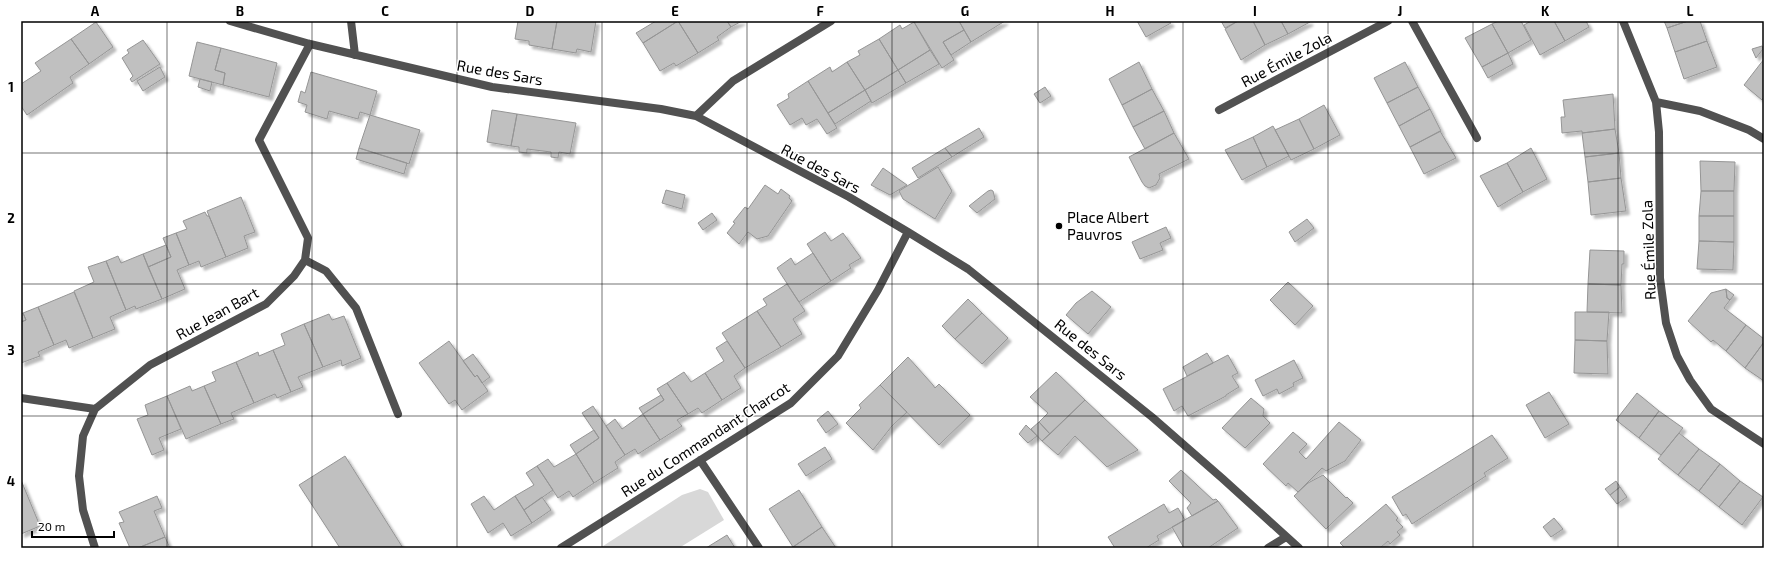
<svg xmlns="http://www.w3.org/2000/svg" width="1785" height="569" font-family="'Exo 2',sans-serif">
<defs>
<filter id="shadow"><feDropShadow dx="3.5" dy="3.5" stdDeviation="1" flood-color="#0004"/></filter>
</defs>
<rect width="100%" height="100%" fill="#fff"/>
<path fill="#d8d8d8" d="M700 489 708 492 724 520 679 548H600L682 495Z"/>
<path fill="#c0c0c0" stroke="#959595" filter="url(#shadow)" d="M518 21H557L552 49 529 45V41L515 39Z
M557 21H596L591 52 577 49 576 53 552 49Z
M656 21H678L643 43 636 33Z
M678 21H727L731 27 717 37 719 40 698 53Z
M678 21 698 53 676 66 674 63 660 71 643 43Z
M727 21H742L731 27Z
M916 21H959L964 30 943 42 954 60 942 68 914 22Z
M959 21H1005L971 42Z
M1137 21H1169L1171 23 1146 37Z
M1221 21H1238L1225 28Z
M1238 21H1253L1265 45 1241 60 1225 29Z
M1253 21H1281L1288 34 1265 45Z
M1281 21H1309L1310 22 1288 34Z
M1498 21H1521L1531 40 1508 53 1492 24Z
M1531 21H1554L1565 41 1540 55 1524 25Z
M1554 21H1586L1589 27 1565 41Z
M1664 21H1688L1667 28Z
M1688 21H1700L1707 41 1675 52 1667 28Z
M96 22 113 47 89 64 71 39Z
M914 22 930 50 898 70 879 39 900 25 902 29Z
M1492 24 1508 53 1482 67 1465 38Z
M964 30 971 42 951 55 943 42Z
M71 39 89 64 70 77 73 83 27 115 21 106V84L41 71 35 63Z
M879 39 898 70 865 90 847 62 860 55 858 51Z
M143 40 160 64 132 82 130 79 133 76 122 58 129 53 127 50Z
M1707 41 1717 67 1684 79 1675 52Z
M197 42 221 48 215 70 225 73 223 85 189 76Z
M1762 46 1763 49 1756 58 1752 49Z
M221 48 277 63 269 97 223 85 225 73 215 70Z
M930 50 939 64 906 83 898 70Z
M1508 53 1513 64 1488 78 1482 67Z
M1764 59V100L1763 98 1762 100 1744 85Z
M847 62 865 90 828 113 808 81 830 67 832 72Z
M1139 62 1152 89 1122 105 1109 79Z
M1405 62 1418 87 1387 103 1374 78Z
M160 67 165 77 143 91 137 81Z
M898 70 906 83 872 103 865 90Z
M311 72 377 91 370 115 360 112 358 119 329 111 327 119 305 112 307 105 298 102 301 91 305 93Z
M200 79 212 82 210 91 198 87Z
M808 81 837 128 827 134 817 119 806 125 802 118 790 125 777 105 789 98 788 94Z
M1045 87 1051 96 1040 103 1034 94Z
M1418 87 1430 109 1399 126 1387 103Z
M1152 89 1164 111 1133 127 1122 105Z
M865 90 871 101 835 124 828 113Z
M1613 94 1615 129 1582 133V131L1562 133 1561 117H1565L1563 100Z
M1324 105 1340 135 1314 149 1299 119Z
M1430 109 1441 131 1410 147 1399 126Z
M492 110 517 114 511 146 487 142Z
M1164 111 1174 133 1145 149 1133 127Z
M517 114 576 123 570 154 559 152 558 158 551 157V152L527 149V153L519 152V147L511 146Z
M370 115 420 130 409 164 359 148Z
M1299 119 1314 149 1291 160 1275 130Z
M1273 126 1289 156 1267 167 1253 137Z
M979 128 984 137 952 157 945 148Z
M1615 129 1619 153 1585 157 1582 133Z
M1440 131 1456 158 1424 174 1410 147Z
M1174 133 1189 159 1159 174 1160 178 1156 185 1149 188 1145 186 1142 182 1129 157Z
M1253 137 1267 167 1242 180 1225 150Z
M359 148 407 163 404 174 356 159Z
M945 148 952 157 918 178 912 168Z
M1531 148 1547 179 1523 192 1507 163Z
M1619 153 1621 178 1588 182 1585 157Z
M1700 161 1735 162 1734 191H1701Z
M1507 163 1523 192 1498 207 1480 176Z
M938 167 952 191 935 219 903 199 899 191Z
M883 168 907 185 890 195 871 185Z
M1621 178 1626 211 1591 215 1588 182Z
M765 185 778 194 781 189 790 196 789 198 792 201 768 236 757 239 748 232 739 244 727 233 735 223 733 222 745 207 748 209Z
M666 190 685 195 682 209 662 203Z
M991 190 993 191 995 199 977 213 969 206 988 191Z
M1701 191H1734V216H1699Z
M241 197 255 232 244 236 248 248 226 257 207 211Z
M205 212 207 216H209L226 257 201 267 199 261 189 265 176 233 187 229 183 221Z
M712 213 717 220 703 230 698 223Z
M1699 216H1734V242L1699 241Z
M1307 219 1314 228 1295 242 1289 232Z
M1166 227 1171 238 1160 243 1163 250 1140 259 1132 242Z
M825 232 831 241 843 233 861 258 849 265 851 268 831 281 807 244Z
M176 233 189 265 177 270 185 289 162 299 148 267 171 257 163 238Z
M1699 241 1734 242 1733 270 1697 269Z
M166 245 171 257 148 267 143 254Z
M1590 250 1624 251V264H1622L1621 285 1588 284Z
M813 253 831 281 799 302 777 268 791 258 795 265Z
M143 254 162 299 136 309 135 306 126 310 106 261 118 256 121 263Z
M106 261 126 310 110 317 115 329 93 338 74 291 94 282 88 267Z
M1288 282 1313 306 1295 325 1270 300Z
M787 284 805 311 793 319 802 334 781 347 757 311 767 305 763 299Z
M1588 284 1621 285 1622 313 1587 312Z
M1726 289 1734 295 1730 300 1727 298Z
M1726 289 1727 298 1730 300 1724 308 1746 325 1726 351 1713 340 1711 342 1688 321 1711 293Z
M1092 291 1111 307 1088 334 1066 315 1076 303Z
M74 292 93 338 69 348 66 340 54 345 38 307Z
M968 299 982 313 955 339 942 326Z
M38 307 54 345 38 352 40 356 21 363V322L26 320 23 313Z
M757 311 781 347 745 368 722 333Z
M1575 312H1609L1607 341 1575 340Z
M23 313 26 320 21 322V314Z
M982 313 1008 338 982 364 955 339Z
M329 314 332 320 344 316 361 358 342 366 341 360 323 367 304 324Z
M304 324 323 367 298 377 303 387 291 392 273 350 285 345 281 334Z
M1746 325 1764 339V342L1745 368 1726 351Z
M1575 340 1607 341 1608 374 1574 373Z
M449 341 475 377 477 375 488 391 462 410 455 400 449 404 419 363Z
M727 341 745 368 734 376 741 388 722 400 705 373 724 361 716 348Z
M1764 342V381L1745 368Z
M273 350 291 392 277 398 275 394 254 403 236 362 258 352 259 356Z
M1207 353 1213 363 1187 376 1183 367Z
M473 354 490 377 482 383 477 375 475 377 463 361Z
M1228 355 1238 373 1232 376 1239 387 1226 395V396L1188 416 1182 406 1174 411 1163 389Z
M908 357 933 385 935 388 939 384 970 415 939 445 880 385Z
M1294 360 1303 378 1293 383 1294 386 1279 394 1277 389 1263 396 1255 380Z
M236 362 254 403 231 413 234 419 221 424 204 386 216 381 212 372Z
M684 372 691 382 705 373 722 400 702 413 698 408 688 414 667 383Z
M1056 372 1085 400 1050 434 1039 422 1048 413 1030 397Z
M667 383 688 414 677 420 682 426 660 440 643 414 664 400 657 389Z
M880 385 907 412 892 426 873 450 846 423 861 408 859 405Z
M190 386 192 391 204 386 221 424 186 439 167 396Z
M1549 392 1569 424 1545 438 1526 405Z
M1637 393 1659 411 1639 438 1616 420Z
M661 395 664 400 643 414 639 408Z
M167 396 181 429 159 438 164 450 152 455 137 419 148 415 145 405Z
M1251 398 1264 409 1263 416 1270 423 1245 448 1222 428Z
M1085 400 1138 450 1107 467 1075 436 1058 455 1042 441Z
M593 406 625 455 615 462 618 468 594 483 576 454 599 438 582 413Z
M828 411 838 424 826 433 817 420Z
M1659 411 1683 428 1661 455 1639 438Z
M643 414 660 440 638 454 635 449 625 455 606 426 615 419 622 429Z
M1039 422 1050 434 1042 441 1031 429Z
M1339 422 1361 440 1345 461 1326 471 1322 468 1298 492 1288 483 1286 486 1263 464 1293 432 1307 444 1299 452 1306 459Z
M1026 425 1037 436 1028 443 1019 434Z
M594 430 599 438 576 454 570 445Z
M1679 433 1699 449 1678 475 1658 459Z
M1492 435 1508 458 1484 473 1486 476 1412 524 1406 514 1403 516 1392 497Z
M825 447 832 459 806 476 798 464Z
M1699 449 1720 464 1699 491 1678 475Z
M576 454 594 483 573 497 569 491 558 498 537 466 548 459 554 467Z
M345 456 403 548H340L299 485Z
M1720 464 1740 481 1719 507 1699 491Z
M537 466 553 490 524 510 515 496 534 485 526 473Z
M1181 470 1213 500 1216 499 1218 501 1192 516 1187 508 1191 503 1169 481Z
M1323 475 1346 498 1347 497 1353 503 1326 529 1294 496 1308 483Z
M21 480 40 526 21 534Z
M1616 481 1620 487 1610 495 1605 489Z
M1740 481 1763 497 1742 525 1719 507Z
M1620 487 1627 497 1617 504 1610 495Z
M799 490 822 527 793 547 769 509Z
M157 496 162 508 154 511 165 537 138 548H130L119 523 124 522 119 512Z
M484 496 494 510 515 496 532 523 511 536 503 523 488 533 471 504Z
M542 497 551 510 532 523 524 510Z
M1218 501 1238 528 1208 548H1184L1172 527Z
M1164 504 1169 513 1178 508 1185 520 1157 536 1159 540 1146 548H1115L1108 537Z
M1386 504 1398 518 1396 520 1403 527 1397 532 1400 535 1390 544 1388 541 1380 548H1345L1340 543Z
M1554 518 1563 529 1551 537 1543 527Z
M822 527 836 548H793V547Z
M727 535 735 548H706Z
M165 537 170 548H138Z"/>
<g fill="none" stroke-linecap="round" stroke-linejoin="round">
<path stroke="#515151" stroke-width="8" d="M1412 21 1477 138"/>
<path stroke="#515151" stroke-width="8" d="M230 21 310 44 492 87 661 109 696 116 849 197 908 232 968 269 1152 417 1223 479 1299 548
M351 21 355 55
M1623 21 1656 102 1659 132 1660 278 1666 323 1677 356 1690 380 1711 409 1764 444
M1656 102 1700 111 1749 130 1764 139
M1219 110 1388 21
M696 116 733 81 831 21
M305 260 326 271 356 308 398 414
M21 398 95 409
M700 460 759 548
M95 548 83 510 79 476 83 436 95 409 150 365 266 304 294 276 305 260 308 238 259 140 310 44
M561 548 791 403 838 356 878 290 908 232
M1268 548 1286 537"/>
</g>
<path fill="none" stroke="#000" stroke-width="1" stroke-opacity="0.55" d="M167 21V548M312 21V548M457 21V548M602 21V548M747 21V548M892 21V548M1038 21V548M1183 21V548M1328 21V548M1473 21V548M1618 21V548M21 153H1764M21 284H1764M21 416H1764"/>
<circle fill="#000" stroke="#fff" stroke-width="1.5" cx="1059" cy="226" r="4"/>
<g text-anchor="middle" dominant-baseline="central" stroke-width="3" stroke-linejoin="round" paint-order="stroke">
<g font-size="15" fill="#000" stroke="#fff">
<text transform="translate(1286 59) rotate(-28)">Rue Émile Zola</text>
<text transform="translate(500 72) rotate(10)">Rue des Sars</text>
<text transform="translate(821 168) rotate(28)">Rue des Sars</text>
<text transform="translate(1648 250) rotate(-92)">Rue Émile Zola</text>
<text transform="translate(217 313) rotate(-29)">Rue Jean Bart</text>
<text transform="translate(1091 349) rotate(39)">Rue des Sars</text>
<text transform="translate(705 439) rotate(-33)">Rue du Commandant Charcot</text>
</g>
<g font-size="15" fill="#000" stroke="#fff" text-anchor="start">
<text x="1067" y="217">Place Albert<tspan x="1067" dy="17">Pauvros</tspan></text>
</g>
</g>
<rect width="1785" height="569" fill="none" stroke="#ffffff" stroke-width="44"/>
<path d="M32 531v6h82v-6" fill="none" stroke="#000000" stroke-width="2"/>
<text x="38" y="531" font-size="12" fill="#000000" stroke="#ffffff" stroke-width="3" paint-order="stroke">20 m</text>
<rect x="22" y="22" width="1741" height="525" fill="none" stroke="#000" stroke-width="1.5"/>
<g font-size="13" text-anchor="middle" font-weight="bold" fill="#000">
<text x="95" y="16">A</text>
<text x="240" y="16">B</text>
<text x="385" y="16">C</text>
<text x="530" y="16">D</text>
<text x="675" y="16">E</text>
<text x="820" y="16">F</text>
<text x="965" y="16">G</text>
<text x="1110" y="16">H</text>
<text x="1255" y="16">I</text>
<text x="1400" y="16">J</text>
<text x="1545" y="16">K</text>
<text x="1690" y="16">L</text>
<text x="11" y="92">1</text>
<text x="11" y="223">2</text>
<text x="11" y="355">3</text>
<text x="11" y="486">4</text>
</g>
</svg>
